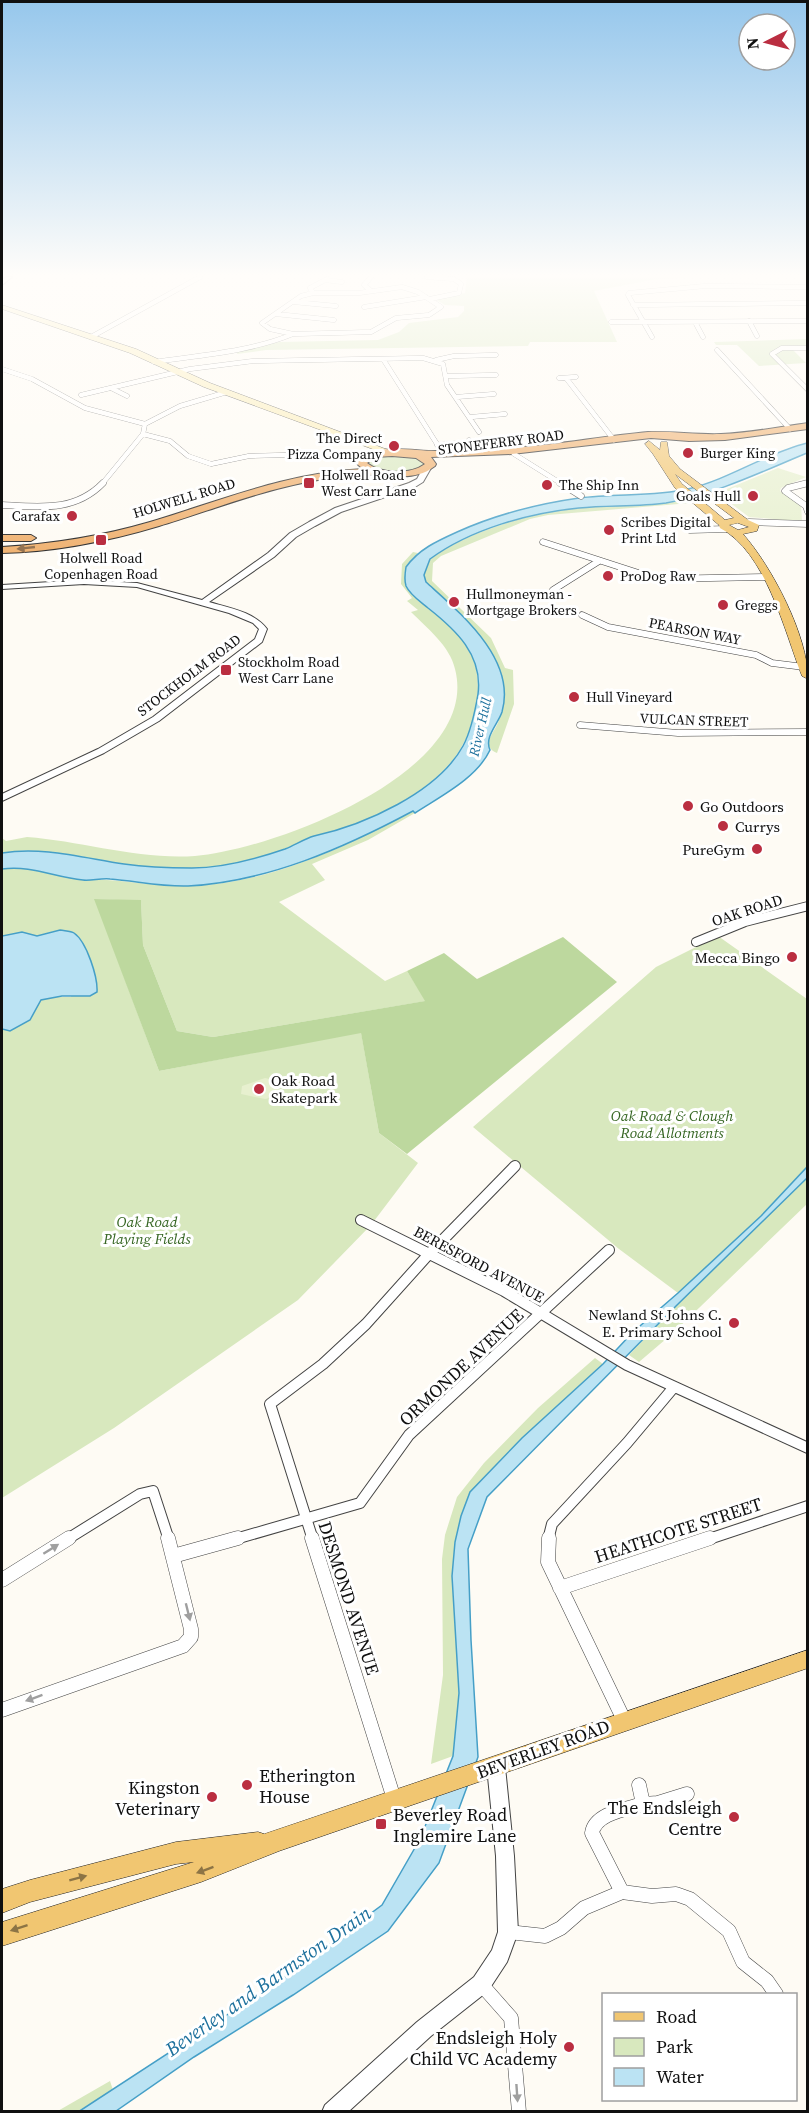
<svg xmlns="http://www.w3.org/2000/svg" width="809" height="2113" font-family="'Source Serif 4',serif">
<rect width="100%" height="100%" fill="#fefbf4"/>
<path fill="#d8e8be" d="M467 277H693L651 280 594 291 617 342H530L528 346 266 350 237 354 238 350 279 342 378 340 399 332 409 323 458 317 464 311V306L445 305 435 299 465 293Z
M807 339V349H792L806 363 759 366 737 345H716L714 342Z
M390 456 415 457 426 461C419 479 382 470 368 465V463L374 457Z
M685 499 690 503 548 515 530 519 441 556 433 563 432 581 491 638 505 668 513 670 514 704 497 753C479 745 495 733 499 720 502 710 501 696 502 685L426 582 424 576 430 559C471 530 530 513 580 508 616 504 650 506 685 499Z
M413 552 418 553C414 557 408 562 406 567 396 592 446 619 460 635 486 665 481 714 462 746 436 793 364 825 314 836 304 839 295 845 285 849 256 859 223 868 192 868 169 868 145 867 124 864 84 858 42 846 2 853V838L6 841 27 837C82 841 139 860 195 856 272 850 482 772 455 669 450 646 427 628 411 612L418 610 407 601 412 598 401 584 402 564Z
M413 811 415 813 368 840 312 864 325 880 279 902 385 981 407 971 426 1001 213 1037 177 1031 143 945 141 901 95 899 159 1071 361 1032 379 1133 418 1163 371 1225 298 1300 114 1428 2 1498V1029L4 1030 33 1011 41 1000 54 997H71L85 950 81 940 55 931 37 936 22 932 2 936V869C22 866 40 870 60 875 68 876 78 880 86 880 120 878 152 887 186 886 265 885 344 848 413 811Z
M718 936 807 999V1167L761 1216 678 1293 619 1249 473 1127 656 967Z
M807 1178V1204L673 1333 639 1362 629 1355 676 1306Z
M595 1358 603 1364 482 1479 455 1542 452 1576 459 1693 453 1756 431 1764 443 1675 442 1559 445 1535 457 1497 484 1463 538 1408Z
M110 2081 113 2090 78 2111 56 2112Z"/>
<path fill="#bdd89e" d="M94 899 141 900 143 945 177 1031 213 1037 425 1001 407 971 444 953 477 979 563 937 617 982 407 1154 379 1133 361 1033 159 1071Z"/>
<path fill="#e7f0cf" d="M778 468 806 477 781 488 780 491 801 505 802 520 796 521 749 517 717 493Z
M265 1078 278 1081 279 1096 265 1099 241 1094 242 1086Z"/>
<path fill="#bbe3f3" stroke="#459fc7" stroke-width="1.5" d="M807 443V453C761 472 716 494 666 503 637 507 608 505 579 508 529 513 471 529 430 559L424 575 426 582C460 613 517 659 502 712 498 724 484 737 490 750 477 778 441 796 415 813L413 811C344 848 267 882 188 886 162 887 136 881 110 879 101 878 91 881 83 880 54 877 31 865 2 869V853C42 846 84 858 124 864 145 867 170 868 192 868 223 868 256 859 285 849 295 845 304 839 314 836 364 825 437 793 463 746 471 731 475 712 478 694 483 655 456 630 428 608 421 602 410 595 406 586 404 580 405 573 406 567 419 549 437 541 457 532 497 514 537 504 579 498 615 493 653 497 688 489 730 479 766 453 807 443Z
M60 930C65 931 71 931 74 933 87 942 98 978 97 992L90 996H62L41 1000 30 1020 10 1031 2 1029V936L22 932 37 936Z
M807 1167V1178L676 1306 487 1497 468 1549 471 1640 478 1757 439 1863 388 1931 293 1995 194 2057 116 2111 78 2112 285 1977 382 1905 420 1839 453 1756 459 1693 452 1576 455 1542 461 1516 470 1492 522 1438 603 1364 633 1332 678 1293 761 1216Z"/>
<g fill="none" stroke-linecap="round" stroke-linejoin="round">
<g stroke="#434343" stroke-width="5">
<path id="minor-far4" d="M371 277 364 285 371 291
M427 277 454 279 461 284 459 293 430 299
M325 280 342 282
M402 287 418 292 441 307 429 315 396 318 371 332 293 334 270 329 262 323 301 296 313 293H359Z
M313 293 310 288 327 279
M294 302 336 306
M633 305 808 303
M364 307 426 297
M276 314 334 320
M749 321 757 336
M611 322 808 321
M695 322 703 337
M91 337 200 277
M652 337 628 295 629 293 705 286 805 287
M808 348H782L772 354 808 390
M717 350 790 429
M383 359 444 455
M436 360 454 356 496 355
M154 362C201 355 249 352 293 334
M2 369 32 379 85 408 145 424
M447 376 496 375
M559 378 576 377
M566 378 614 440
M111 388 127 396
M81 395 190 369 253 361 423 358 443 364 447 385 479 432
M456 397 494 394
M471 417 505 414
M143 434 170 441 188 456 211 464 249 456 286 455
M437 445 469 442V440
M514 454 562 484
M102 484 143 434 145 424 180 406 227 392
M803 484 808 483"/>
</g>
<g stroke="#434343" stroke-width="7">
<path id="minor-far3" d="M560 483 581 496
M808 483 788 488 785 491 806 506 808 512
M2 505C40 507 75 512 103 483
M749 522 808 524
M690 530 726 529
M543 542 657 579 769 577
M553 590 599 561
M582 615 608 627 756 655 772 663 804 667
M580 725 678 733 808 732"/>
</g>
<g stroke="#434343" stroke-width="10">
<path id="minor-far2" d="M696 942 745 922 808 906"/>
</g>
<g stroke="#434343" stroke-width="12">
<path id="minor-far1" d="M361 1220 504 1291 627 1365 808 1448
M66 1540 140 1494 153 1491 169 1540
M232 1540 360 1503 409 1435 609 1250
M313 1540 270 1404 323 1364 366 1324 428 1255 515 1166
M548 1540 552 1524 627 1443 674 1387
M706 1540 808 1506"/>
</g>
<g stroke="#434343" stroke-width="15">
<path id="minor" d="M312 1538 395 1802
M549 1538 548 1562 624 1720
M173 1556 238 1538
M2 1580 69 1538
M560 1588 710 1538
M2 1710 183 1646 191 1637V1629L168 1538
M639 1785 643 1804 658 1803 687 1794
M643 1804C627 1809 595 1813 592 1833L622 1892 652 1896 676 1894 690 1899 729 1931 743 1962 767 1981 776 1994
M508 1932 545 1936 561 1928 584 1908 622 1892
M481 1984 511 2018 519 2112"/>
</g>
<g stroke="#434343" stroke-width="2">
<path id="tertiary" d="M6 277H12L2 285V280Z
M424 466 431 468 423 482 415 487 341 512 315 526 296 537 274 557 209 602C230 608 254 612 267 629L262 642 159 721 104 753 2 801V794L98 749 153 717 255 639 259 629 253 623 229 613 137 587 84 584 2 589V585L84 580 137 583 202 600 268 553 290 533 309 522 335 508 409 483 417 479Z
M496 1759 502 1761 505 1767 514 1856 518 1932 507 1962 488 1991 431 2036 348 2112H322L325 2105 417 2022 474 1977 492 1950 498 1932 496 1856 487 1767 490 1761Z"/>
</g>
<g stroke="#323232" stroke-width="1">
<path id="secondary" d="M2 305 136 349 210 383 396 453 389 455 204 387 130 353 2 309Z"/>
</g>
<g stroke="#212121" stroke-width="1">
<path id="primary" d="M649 441 660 450 661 442H667L669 456 680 469 748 520 759 525 757 531 743 534C772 567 808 636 808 679L802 676C784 630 766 552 720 528L719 525 675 488 653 454 645 444ZM675 474 734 518 725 520 682 484ZM738 523 749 527 738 530 729 525Z
M808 1650V1668L279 1851 201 1882 2 1946V1922L194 1862 176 1864 30 1902 2 1913V1889L30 1880 176 1842 258 1832 264 1834Z"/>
</g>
<g stroke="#212121" stroke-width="2">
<path id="trunk" d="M808 423V429L725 440 689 441 651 438 512 454 431 457 436 464 435 466C417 480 398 476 377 475 358 474 337 477 318 480 264 489 212 510 159 526 109 541 54 552 2 553V547C52 544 102 536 150 522 220 501 289 472 363 469L356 463C373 441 415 452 439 451 463 450 488 450 512 448 557 445 603 436 648 432 671 431 697 435 721 434 750 433 779 427 808 423ZM392 456 416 458 425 464C410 475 381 474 367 463L376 457Z
M2 535H31L36 538 31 541H2Z"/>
</g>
<use href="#minor-far4" stroke="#fff" stroke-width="4.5"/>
<use href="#minor-far3" stroke="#fff" stroke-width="6"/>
<use href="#minor-far2" stroke="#fff" stroke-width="8"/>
<use href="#minor-far1" stroke="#fff" stroke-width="10"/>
<use href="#minor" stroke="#fff" stroke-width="14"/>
<use href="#tertiary" fill="#fff" fill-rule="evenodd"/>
<use href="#secondary" fill="#fbecb2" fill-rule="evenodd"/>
<use href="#primary" fill="#f1c671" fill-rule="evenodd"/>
<use href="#trunk" fill="#efae6a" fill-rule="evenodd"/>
</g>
<defs><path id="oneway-solid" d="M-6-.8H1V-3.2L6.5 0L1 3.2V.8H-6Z" transform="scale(1.5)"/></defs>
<use fill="#8b6742" href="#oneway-solid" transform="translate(26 548) rotate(174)"/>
<g fill="#9f9f9f">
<use href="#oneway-solid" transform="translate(51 1549) rotate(-32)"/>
<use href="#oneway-solid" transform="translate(188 1612) rotate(76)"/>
<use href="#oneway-solid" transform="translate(34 1698) rotate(160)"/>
<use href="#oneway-solid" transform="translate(517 2093) rotate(86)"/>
</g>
<g fill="#8c7445">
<use href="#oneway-solid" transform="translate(205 1870) rotate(160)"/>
<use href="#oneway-solid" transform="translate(78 1878) rotate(-15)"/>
<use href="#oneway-solid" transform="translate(19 1928) rotate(162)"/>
</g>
<linearGradient id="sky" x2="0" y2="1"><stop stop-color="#96c7ec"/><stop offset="0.48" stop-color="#fffdfa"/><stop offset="1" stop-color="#fffdfa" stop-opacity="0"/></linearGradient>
<rect width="809" height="573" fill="url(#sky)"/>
<g fill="#ba2e41" stroke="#fff" stroke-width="2">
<circle cx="394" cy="446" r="6"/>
<circle cx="688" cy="453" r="6"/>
<rect x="303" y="477" width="12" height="12" rx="3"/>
<circle cx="547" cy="485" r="6"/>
<circle cx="753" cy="496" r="6"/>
<circle cx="72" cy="516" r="6"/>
<circle cx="609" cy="530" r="6"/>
<rect x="95" y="534" width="12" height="12" rx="3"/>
<circle cx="608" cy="576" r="6"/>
<circle cx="454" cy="602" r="6"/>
<circle cx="723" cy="605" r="6"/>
<rect x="220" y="664" width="12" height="12" rx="3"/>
<circle cx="574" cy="697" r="6"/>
<circle cx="688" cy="806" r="6"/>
<circle cx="723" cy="826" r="6"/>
<circle cx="757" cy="849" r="6"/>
<circle cx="792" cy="957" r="6"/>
<circle cx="259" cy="1089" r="6"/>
<circle cx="734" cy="1323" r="6"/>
<circle cx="247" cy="1785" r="6"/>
<circle cx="212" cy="1797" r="6"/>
<circle cx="734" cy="1817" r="6"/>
<rect x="375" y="1818" width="12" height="12" rx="3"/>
<circle cx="569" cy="2047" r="6"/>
</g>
<g text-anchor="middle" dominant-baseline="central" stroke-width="6" stroke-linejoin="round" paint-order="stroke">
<g font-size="14" fill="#101010" stroke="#fff" text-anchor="start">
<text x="382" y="438" text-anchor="end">The Direct<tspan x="382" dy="16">Pizza Company</tspan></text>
<text x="700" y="453">Burger King</text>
<text x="321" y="475">Holwell Road<tspan x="321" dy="16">West Carr Lane</tspan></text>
<text x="559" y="485">The Ship Inn</text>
<text x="741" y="496" text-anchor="end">Goals Hull</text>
<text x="60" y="516" text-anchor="end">Carafax</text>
<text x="621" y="522">Scribes Digital<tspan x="621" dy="16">Print Ltd</tspan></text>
<text x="101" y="558" text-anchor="middle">Holwell Road<tspan x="101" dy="16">Copenhagen Road</tspan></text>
<text x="620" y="576">ProDog Raw</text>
<text x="466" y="594">Hullmoneyman -<tspan x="466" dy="16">Mortgage Brokers</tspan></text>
<text x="735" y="605">Greggs</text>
<text x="238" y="662">Stockholm Road<tspan x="238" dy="16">West Carr Lane</tspan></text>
<text x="586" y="697">Hull Vineyard</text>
</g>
<g font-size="14" fill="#101010" stroke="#fff">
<text transform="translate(501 442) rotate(-7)">STONEFERRY ROAD</text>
<text transform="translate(184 498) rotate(-17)">HOLWELL ROAD</text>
<text transform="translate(695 631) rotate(11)">PEARSON WAY</text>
<text transform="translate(189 675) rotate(-37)">STOCKHOLM ROAD</text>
<text transform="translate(694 720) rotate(2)">VULCAN STREET</text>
</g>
<g font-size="14" font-style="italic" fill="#1e719d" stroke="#fff">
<text transform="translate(480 727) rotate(-77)">River Hull</text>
</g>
<g font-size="15" fill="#101010" stroke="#fff" text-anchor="start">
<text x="700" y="806">Go Outdoors</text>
<text x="735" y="826">Currys</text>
<text x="745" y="849" text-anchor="end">PureGym</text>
<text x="780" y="957" text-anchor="end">Mecca Bingo</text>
<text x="271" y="1080">Oak Road<tspan x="271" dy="17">Skatepark</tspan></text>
<text x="722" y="1314" text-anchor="end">Newland St Johns C.<tspan x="722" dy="17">E. Primary School</tspan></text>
</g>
<g font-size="15" fill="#101010" stroke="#fff">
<text transform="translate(747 910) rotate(-18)">OAK ROAD</text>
<text transform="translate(479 1264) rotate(28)">BERESFORD AVENUE</text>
</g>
<g font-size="15" font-style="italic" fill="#366623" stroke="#fff">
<text x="672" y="1115">Oak Road &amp; Clough<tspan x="672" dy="17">Road Allotments</tspan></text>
<text x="147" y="1221">Oak Road<tspan x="147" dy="17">Playing Fields</tspan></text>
</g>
<g font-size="18" fill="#101010" stroke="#fff">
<text transform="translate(461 1367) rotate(-43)">ORMONDE AVENUE</text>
<text transform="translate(678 1530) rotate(-18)">HEATHCOTE STREET</text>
<text transform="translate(349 1598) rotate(72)">DESMOND AVENUE</text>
<text transform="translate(543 1749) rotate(-20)">BEVERLEY ROAD</text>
</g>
<g font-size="18" fill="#101010" stroke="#fff" text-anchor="end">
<text x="259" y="1775" text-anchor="start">Etherington<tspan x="259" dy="21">House</tspan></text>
<text x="200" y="1787">Kingston<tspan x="200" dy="21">Veterinary</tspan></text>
<text x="722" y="1807">The Endsleigh<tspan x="722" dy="21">Centre</tspan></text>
<text x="393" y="1814" text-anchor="start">Beverley Road<tspan x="393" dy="21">Inglemire Lane</tspan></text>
<text x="557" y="2037">Endsleigh Holy<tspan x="557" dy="21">Child VC Academy</tspan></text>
</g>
<g font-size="20" font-style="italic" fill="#1e719d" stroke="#fff">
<text transform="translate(268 1981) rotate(-35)">Beverley and Barmston Drain</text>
</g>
</g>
<rect width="809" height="2113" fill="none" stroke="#101010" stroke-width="6"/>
<rect x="602" y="1993" width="195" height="108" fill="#ffffff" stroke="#9f9f9f" stroke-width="1.5"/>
<rect x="614" y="2012" width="30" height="9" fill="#f1c671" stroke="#9f9f9f" stroke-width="1.5"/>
<text x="656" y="2023" font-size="18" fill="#101010">Road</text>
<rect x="614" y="2038" width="30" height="18" fill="#d8e8be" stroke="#9f9f9f" stroke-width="1.5"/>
<text x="656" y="2053" font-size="18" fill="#101010">Park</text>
<rect x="614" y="2068" width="30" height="18" fill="#bbe3f3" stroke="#9f9f9f" stroke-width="1.5"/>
<text x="656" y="2083" font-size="18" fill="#101010">Water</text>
<g transform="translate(767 42) rotate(264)"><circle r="28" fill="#ffffff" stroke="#9f9f9f" stroke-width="1.5"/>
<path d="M0-4.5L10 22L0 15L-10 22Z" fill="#ba2e41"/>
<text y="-9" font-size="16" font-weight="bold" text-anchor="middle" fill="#101010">N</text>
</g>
</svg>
